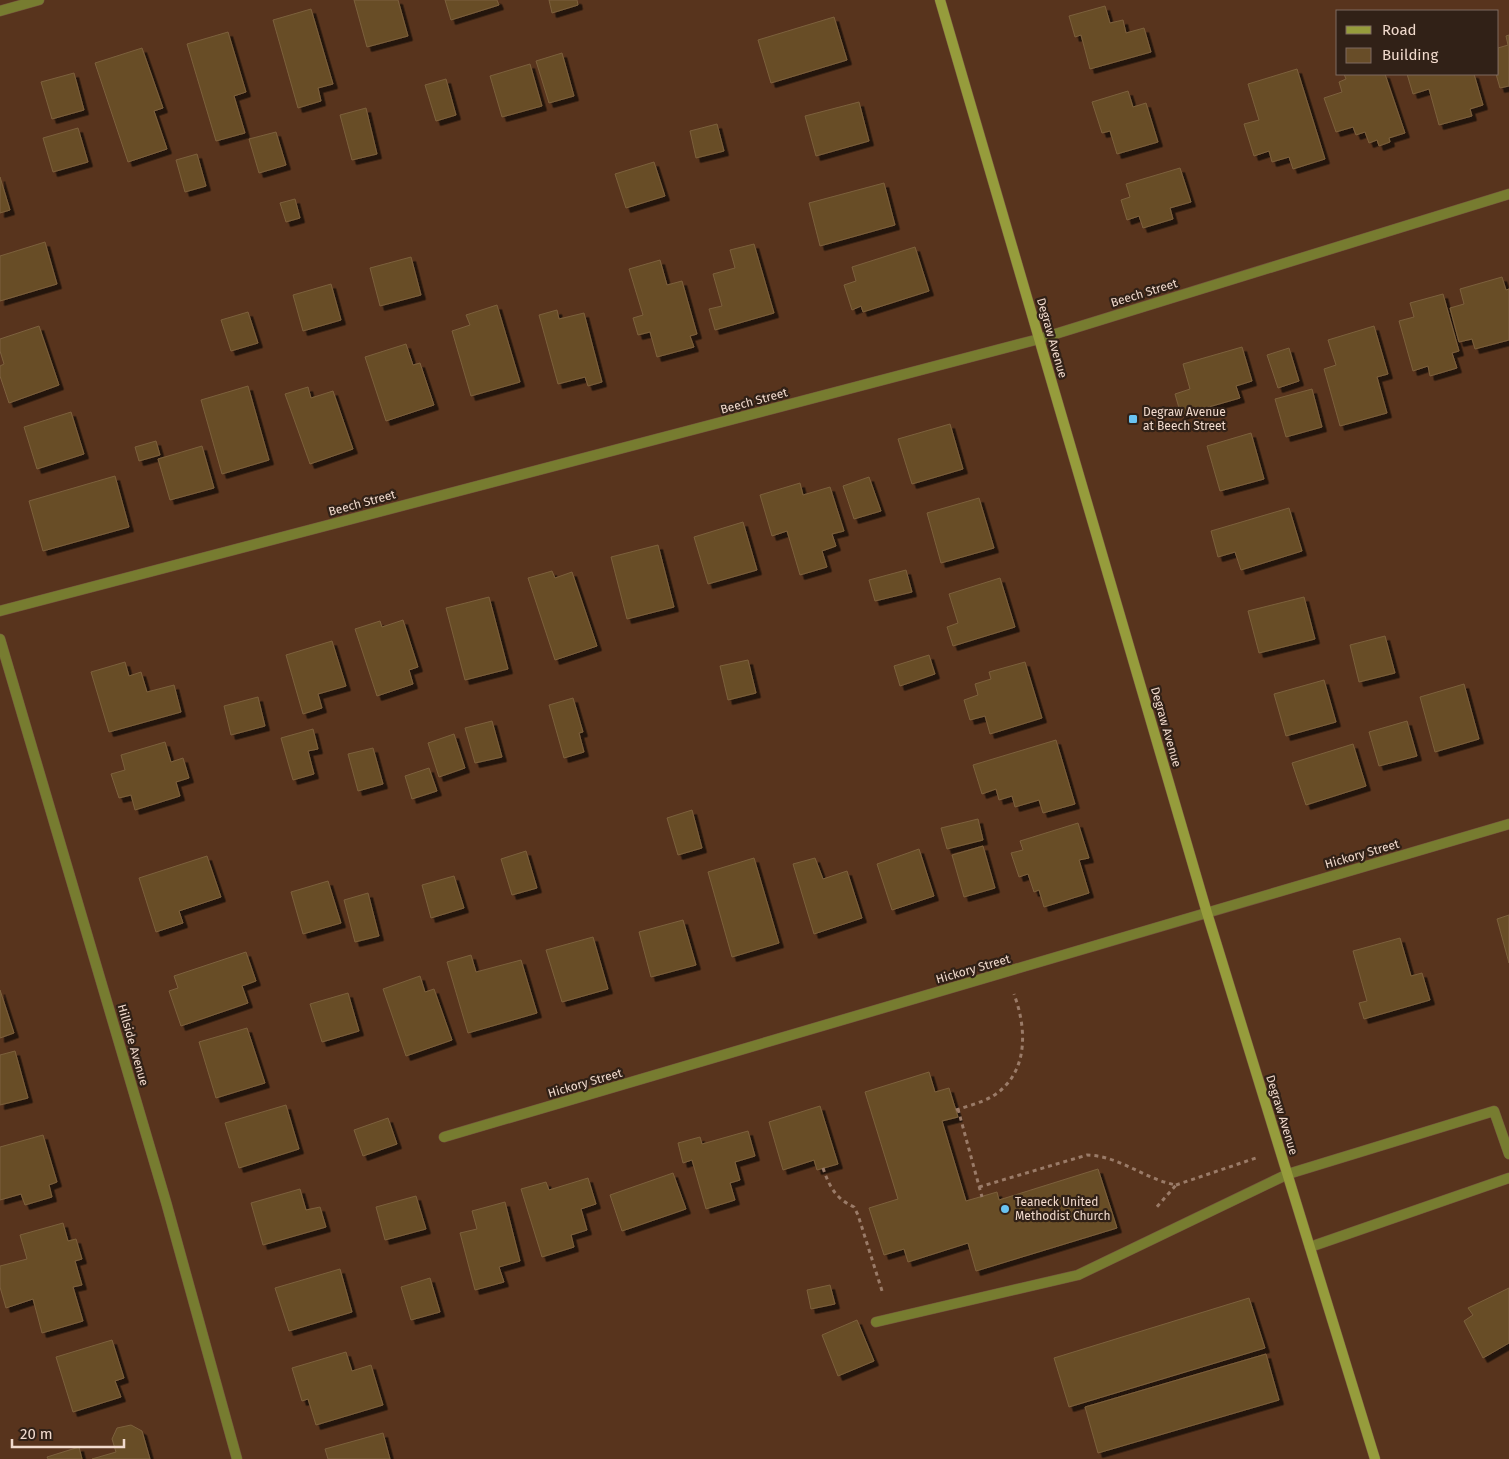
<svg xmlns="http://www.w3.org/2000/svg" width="1509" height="1459" font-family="'Fira Sans',sans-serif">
<defs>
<filter id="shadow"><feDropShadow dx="4.5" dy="4.5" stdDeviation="0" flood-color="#0009"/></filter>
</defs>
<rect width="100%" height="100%" fill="#58341d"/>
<path fill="#684d28" stroke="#7c603c" filter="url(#shadow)" d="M354 0H398L408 36 367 47Z
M445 0H497L499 5 451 20Z
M549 0H577L578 5 552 13Z
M1105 6 1110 23 1123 20 1126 33 1144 28 1151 52 1090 69 1081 35 1075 37 1069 16Z
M311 9 333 84 318 88 321 101 298 108 273 20Z
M834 17 847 60 771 83 758 40Z
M228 32 246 92 234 96 245 133 216 141 187 44Z
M1509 35V86L1500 88 1496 74H1498V48L1508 45 1506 36Z
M142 48 163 108 154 111 167 149 128 162 95 63Z
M562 53 574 96 549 103 536 61Z
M530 64 542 106 502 117 490 76Z
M1297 69 1325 159 1293 169 1289 157 1272 162 1269 151 1254 156 1244 124 1259 120 1248 84Z
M74 73 84 110 52 119 41 82Z
M1344 74H1385L1405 133 1389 138 1390 142 1379 146 1377 140 1369 143 1365 132 1356 135 1353 127 1336 132 1324 98 1342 92 1339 82 1346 79Z
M1407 74H1474L1483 105 1470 109 1472 116 1439 125 1429 89 1413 94Z
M446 79 456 115 436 121 425 85Z
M1128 91 1133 107 1146 103 1158 142 1117 154 1110 131 1102 133 1092 102Z
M859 102 869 141 816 156 805 116Z
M366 108 377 154 352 160 340 115Z
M717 124 724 151 696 158 690 131Z
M78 128 88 162 53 172 43 138Z
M276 132 286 165 259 173 249 139Z
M197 154 206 186 185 192 176 160Z
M654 162 665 196 626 208 615 174Z
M1180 168 1191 202 1170 208 1173 219 1143 228 1139 216 1127 220 1121 200 1130 197 1126 184Z
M0 177 10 210 0 213Z
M884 183 895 225 820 246 809 203Z
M295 199 300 218 286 222 280 203Z
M45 242 57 284 0 301V256Z
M754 244 774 313 715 330 709 309 722 306 713 274 735 268 730 250Z
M915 247 929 291 863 312 861 306 852 310 844 285 856 281 852 267Z
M411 257 421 295 380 306 370 268Z
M660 260 667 285 682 281 697 334 690 336 694 347 657 357 650 332 638 335 633 318 643 315 629 269Z
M1502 277 1506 290 1509 289V340L1475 349 1472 339 1459 342 1450 308 1464 304 1460 289Z
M331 284 341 320 303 331 293 295Z
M1443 294 1459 351 1452 353 1457 368 1430 376 1428 366 1413 371 1399 321 1414 317 1410 303Z
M497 305 520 382 471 396 452 331 470 325 466 315Z
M557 310 559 319 584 313 602 382 588 386 585 377 558 384 539 315Z
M248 312 258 343 231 351 221 320Z
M39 326 59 385 9 403 0 376V366L4 364 0 351V339Z
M1374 326 1388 374 1377 377 1387 413 1340 426 1324 369 1336 365 1328 340Z
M406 344 413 365 420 363 434 405 386 421 365 357Z
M1242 347 1252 381 1236 386 1240 398 1181 415 1175 394 1190 389 1183 364Z
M1289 348 1299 381 1278 388 1267 355Z
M248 386 269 460 222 474 201 400Z
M308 387 311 398 333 391 353 449 310 464 285 394Z
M1312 389 1322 427 1286 437 1275 399Z
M71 412 84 454 37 469 24 427Z
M950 424 963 469 912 484 898 439Z
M1251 433 1264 479 1220 491 1207 446Z
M156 441 160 455 139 461 135 447Z
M202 446 214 488 170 500 158 459Z
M115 476 129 527 43 551 29 501Z
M869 477 881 511 854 519 843 486Z
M800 483 803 495 830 487 844 531 832 534 836 546 822 551 827 567 800 575 787 531 772 536 760 495Z
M979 498 994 548 941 563 927 513Z
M1289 508 1302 551 1241 570 1235 552 1218 557 1211 531Z
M743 522 757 570 708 584 694 537Z
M658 545 674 607 627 619 611 557Z
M906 570 912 592 875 601 869 580Z
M552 571 555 578 572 572 597 646 555 660 528 578Z
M1000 578 1015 627 953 646 947 627 958 623 949 594Z
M489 597 508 669 465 680 446 608Z
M1304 597 1315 639 1259 653 1248 611Z
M403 620 418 667 409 670 413 684 377 696 355 629 380 621 382 627Z
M1385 636 1395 673 1359 682 1350 645Z
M332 641 346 686 318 694 322 708 303 714 286 655Z
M929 655 935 674 900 686 894 666Z
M748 660 756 693 728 700 720 666Z
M125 662 129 676 141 672 147 692 174 685 181 712 109 732 91 672Z
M1025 662 1042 718 990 734 985 716 970 720 964 700 978 695 975 684 991 679 989 672Z
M1324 680 1336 722 1286 736 1274 694Z
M1464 684 1479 739 1435 752 1420 697Z
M258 697 265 726 231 735 224 706Z
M573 698 583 732 579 733 584 752 564 758 549 705Z
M492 721 502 757 475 763 465 728Z
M1407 721 1417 756 1379 766 1369 732Z
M313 729 318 749 308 751 314 774 293 780 281 738Z
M454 734 465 768 439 777 428 743Z
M1056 740 1075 804 1043 813 1039 800 1015 807 1012 796 999 800 996 789 982 794 973 765Z
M165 742 171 762 183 758 189 778 176 782 180 796 135 810 131 795 119 798 111 774 125 770 121 755Z
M1353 744 1366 786 1306 805 1292 763Z
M373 748 383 784 358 791 348 754Z
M429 768 437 791 412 799 405 776Z
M692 810 702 848 678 855 667 818Z
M978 819 983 840 947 849 941 828Z
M1078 823 1089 858 1079 860 1089 893 1044 907 1039 890 1034 892 1028 874 1019 877 1011 853 1023 850 1020 841Z
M983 846 995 888 964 897 952 855Z
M919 849 934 896 892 910 877 864Z
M526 851 537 888 512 895 501 859Z
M207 856 221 897 179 911 183 923 156 932 139 878Z
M754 858 779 943 732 957 708 872Z
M815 858 823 879 847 871 862 918 814 934 793 864Z
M454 876 464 908 431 918 422 885Z
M328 881 341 923 303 934 291 892Z
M368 893 379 936 355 942 344 900Z
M1509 915V963L1497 919Z
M683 920 696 965 651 977 639 932Z
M593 937 608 989 562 1002 546 950Z
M1400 938 1411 976 1422 973 1430 1000 1364 1019 1359 1003 1367 1001 1353 951Z
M246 952 256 981 242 986 248 1003 181 1026 169 991 178 988 174 976Z
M471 955 476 972 521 960 537 1013 468 1033 447 962Z
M420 976 425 992 434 989 452 1040 406 1056 383 989Z
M0 990 14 1033 0 1038Z
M348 993 359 1031 322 1042 310 1004Z
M247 1028 265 1083 216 1098 199 1042Z
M15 1051 28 1098 0 1105V1055Z
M929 1072 935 1092 949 1088 958 1117 942 1121 966 1201 997 1192 999 1200 1098 1169 1117 1228 976 1271 968 1243 908 1262 904 1249 884 1255 869 1208 898 1199 865 1092Z
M286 1105 299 1149 239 1168 225 1123Z
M820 1106 838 1164 817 1170 814 1160 783 1170 769 1122Z
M388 1118 397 1144 363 1156 354 1130Z
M748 1131 755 1156 735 1162 740 1180 730 1183 735 1200 706 1209 692 1160 683 1163 678 1143 700 1137 702 1144Z
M43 1135 57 1182 49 1185 52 1197 25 1205 21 1194 0 1200V1147Z
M673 1173 686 1209 622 1231 610 1195Z
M588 1178 596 1204 581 1209 587 1230 571 1235 574 1247 542 1257 521 1189 546 1182 549 1190Z
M300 1189 306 1210 320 1207 326 1227 263 1245 251 1203Z
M416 1196 426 1229 385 1240 376 1207Z
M505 1202 520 1261 499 1267 504 1282 475 1290 460 1233 477 1229 472 1211Z
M63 1223 68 1241 76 1239 82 1259 75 1261 82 1285 73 1287 83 1321 42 1333 33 1299 6 1308 0 1287V1266L27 1259 20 1235Z
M340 1269 352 1312 289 1331 275 1288Z
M430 1278 440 1312 411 1320 401 1287Z
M830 1285 835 1304 811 1309 807 1290Z
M1509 1288V1343L1483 1358 1464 1321 1473 1315 1468 1308Z
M1249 1298 1265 1348 1069 1407 1054 1358Z
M857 1320 874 1361 838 1376 822 1335Z
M112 1340 124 1378 115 1381 121 1397 73 1412 56 1357Z
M346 1352 352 1371 371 1365 383 1405 316 1425 308 1399 302 1401 292 1368Z
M1266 1354 1279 1400 1098 1453 1085 1407Z
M131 1425 142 1431 150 1459H92L116 1452 112 1439 117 1428Z
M383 1433 390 1459H328L325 1449Z
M79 1447 82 1459H48L47 1457Z"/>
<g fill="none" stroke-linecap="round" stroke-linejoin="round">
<g stroke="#74523d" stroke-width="11">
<path id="lane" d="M1310 1247 1509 1178
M876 1322 1078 1275 1288 1174 1494 1111 1509 1154"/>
</g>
<g stroke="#74523d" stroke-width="11">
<path id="street" d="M0 11 39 0
M0 611 1039 339 1509 194
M0 639 166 1202 237 1459
M444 1137 1509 824"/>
</g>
<g stroke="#74523d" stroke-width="11">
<path id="secondary" d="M940 0 1207 913 1375 1459"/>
</g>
<path stroke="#9a7b68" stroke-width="3" stroke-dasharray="4 4" stroke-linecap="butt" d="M958 1109 982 1197
M956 1110C968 1106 983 1102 993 1096 1029 1073 1027 1029 1014 994
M823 1168C829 1186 836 1199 854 1207L858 1215 883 1294
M1176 1185 1256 1158
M979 1187 1087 1155C1120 1156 1144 1179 1176 1185L1155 1209"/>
<use href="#lane" stroke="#777c30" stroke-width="10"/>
<use href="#street" stroke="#777c30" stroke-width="10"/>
<use href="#secondary" stroke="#969c3c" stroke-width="10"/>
</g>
<g fill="#6ac3f1" stroke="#312117" stroke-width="2">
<rect x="1128" y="414" width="10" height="10" rx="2.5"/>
<circle cx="1005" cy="1209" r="5"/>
</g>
<g text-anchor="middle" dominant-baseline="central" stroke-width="4.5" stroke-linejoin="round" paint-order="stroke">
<g font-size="12" fill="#f1dacd" stroke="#312117">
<text transform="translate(1144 293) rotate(-17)">Beech Street</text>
<text transform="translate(1052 338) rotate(74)">Degraw Avenue</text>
<text transform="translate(754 401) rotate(-15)">Beech Street</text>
<text transform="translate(362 503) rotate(-15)">Beech Street</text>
<text transform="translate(1166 727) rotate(74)">Degraw Avenue</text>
<text transform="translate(1362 854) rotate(-16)">Hickory Street</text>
<text transform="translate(973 969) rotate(-16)">Hickory Street</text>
<text transform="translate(133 1045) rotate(74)">Hillside Avenue</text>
<text transform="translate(585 1083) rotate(-16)">Hickory Street</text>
<text transform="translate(1282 1115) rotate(73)">Degraw Avenue</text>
</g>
<g font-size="12" fill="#f1dacd" stroke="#312117" text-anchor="start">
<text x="1143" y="412">Degraw Avenue<tspan x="1143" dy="14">at Beech Street</tspan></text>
<text x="1015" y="1202">Teaneck United<tspan x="1015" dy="14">Methodist Church</tspan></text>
</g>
</g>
<rect x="1336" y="10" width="162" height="65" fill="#312117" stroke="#7e6b60"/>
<rect x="1346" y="26" width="25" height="8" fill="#969c3c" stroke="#7e6b60"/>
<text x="1382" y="35" font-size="15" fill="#f1dacd">Road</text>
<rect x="1346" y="48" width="25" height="15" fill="#684d28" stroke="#7e6b60"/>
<text x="1382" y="60" font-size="15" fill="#f1dacd">Building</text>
<path d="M12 1439v8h112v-8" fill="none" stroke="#f1dacd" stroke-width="2.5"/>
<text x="20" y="1439" font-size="15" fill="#f1dacd" stroke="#312117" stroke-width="4" paint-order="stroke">20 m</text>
</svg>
